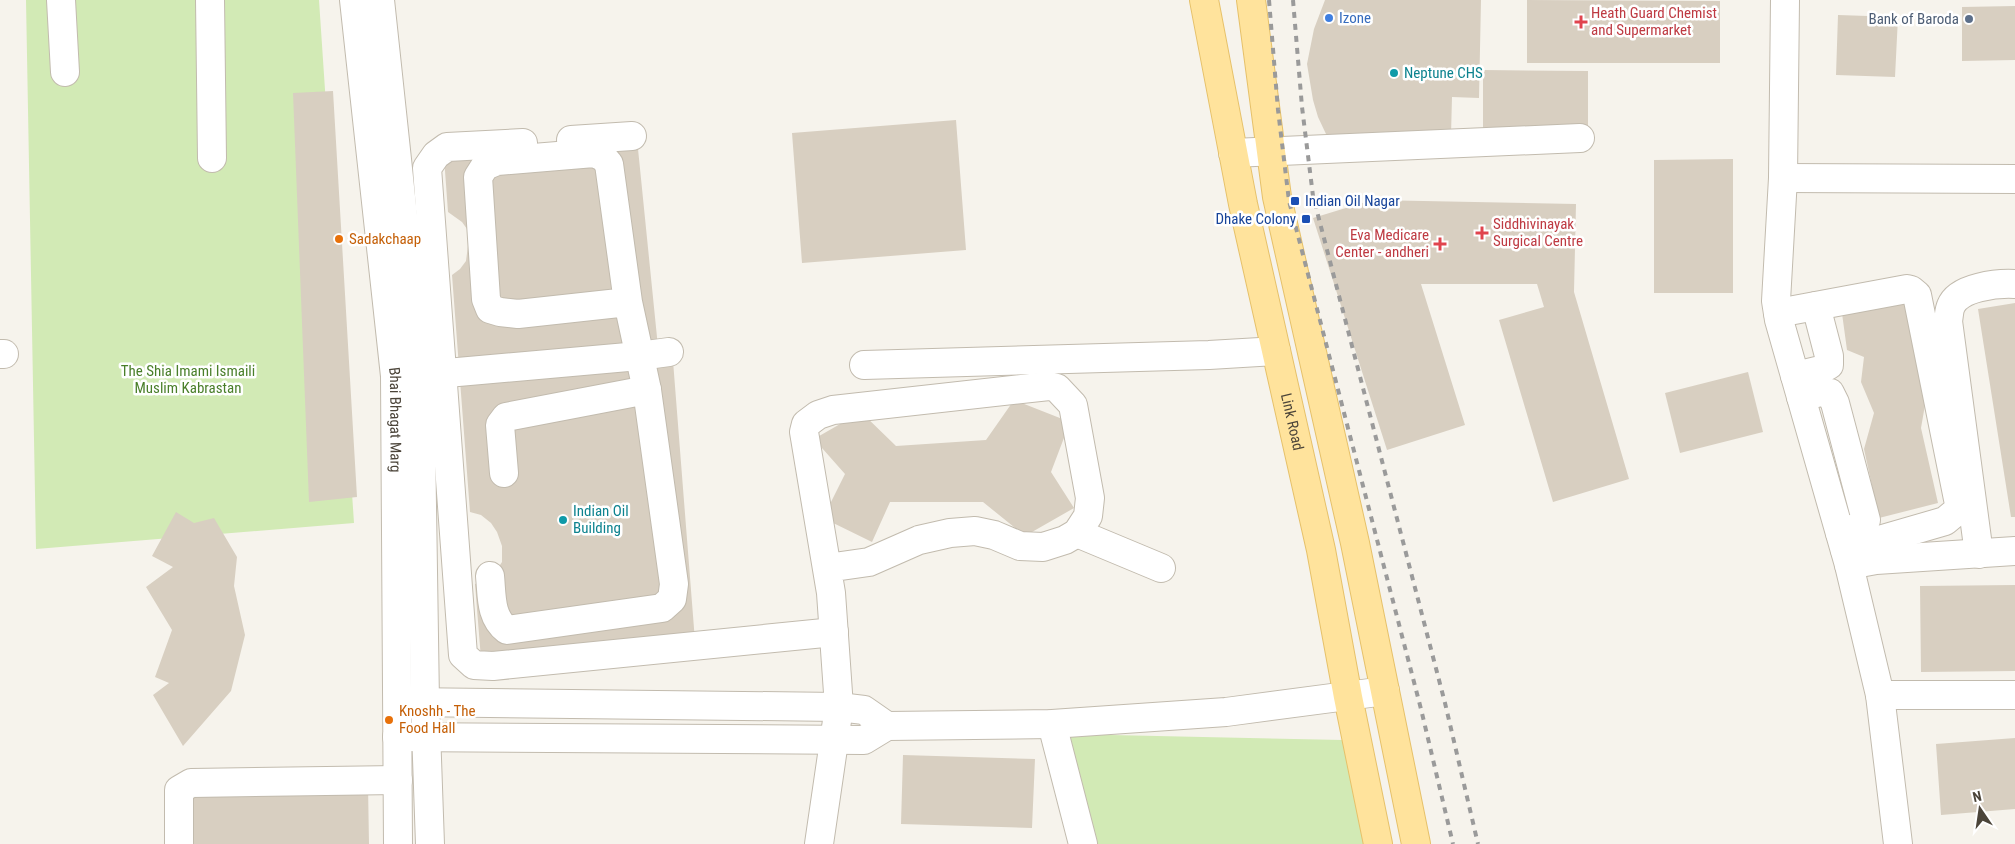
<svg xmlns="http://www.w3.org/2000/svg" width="2015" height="844" font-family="'Roboto Condensed',sans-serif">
<rect width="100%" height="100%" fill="#f6f3ec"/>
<path fill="#d2eab5" d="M26 0H319L354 523 36 549Z
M1065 734 1343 740 1364 844H1093Z"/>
<path fill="#d8cfc1" d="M1325 0H1481L1479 98 1452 97 1451 135 1326 134 1318 117 1313 100 1307 64 1314 29Z
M1527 0 1720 1V63H1527Z
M2015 6V60L1962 61V7Z
M1838 15 1898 17 1895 77 1836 75Z
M1483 70 1588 71V132H1483Z
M333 91 357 497 309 502 293 93Z
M956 120 966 250 802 263 792 133Z
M637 139 658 347 672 348 695 641 481 659 475 584 486 581 494 574 502 562V546L497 532 491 523 481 515 470 512 452 275 460 269 466 261 469 238 467 229 462 222 448 212 444 157Z
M1733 159V293H1654V160Z
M1372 200 1576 204 1574 292 1629 479 1553 502 1499 320 1544 307 1537 284H1421L1465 425 1387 450 1313 218Z
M1914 293 1929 382 1921 428 1938 503 1879 518 1864 449 1874 413 1861 382 1864 357 1847 350 1841 306Z
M2015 303V517H2011L1978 309Z
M1748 372 1763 432 1680 453 1665 393Z
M1014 400 1070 422 1051 472 1074 508 1025 536 983 502H890L872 542 823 518 845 474 814 439 861 412 896 446 986 440Z
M176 512 194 523 214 518 237 557 234 586 245 635 231 691 183 746 153 695 169 683 155 677 172 630 146 587 173 567 152 556Z
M2015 585V671L1921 672 1920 586Z
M2015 738V809L1941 815 1936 744Z
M903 755 1035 759 1032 828 901 824Z
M368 785 369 844H189L191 788Z"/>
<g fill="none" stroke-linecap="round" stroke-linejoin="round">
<g stroke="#c2bbae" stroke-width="30">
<g id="minor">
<path d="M61 0 65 72"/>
<path d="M210 0 212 158"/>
<path id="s1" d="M354 0 395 376 398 844"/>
<path d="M380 0 420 375 425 702 430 844"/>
<path d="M1785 0 1783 178 1776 301 1779 320 1849 565 1880 695 1898 844"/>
<path d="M571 140 632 136"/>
<path d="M523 143 447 147 436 155 427 168 463 655 474 665 493 666 834 632"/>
<path d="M1233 153 1580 138"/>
<path d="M1783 178 2015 179"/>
<path d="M1778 313 1907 289 1911 290 1917 295 1959 504 1957 511 1945 521 1845 550"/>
<path d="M0 354H4"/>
<path d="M864 365 1209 355 1276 351"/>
<path d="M424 375 639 356 669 352"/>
<path d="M1795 376 1820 370 1829 365V356L1816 306"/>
<path d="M1801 397 1821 392 1830 393 1835 403 1866 520 1864 525 1840 533"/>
<path d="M504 473 500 425 506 417 647 390"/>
<path d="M1077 533 1161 568"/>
<path d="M1979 554 1948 321C1949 316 1949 310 1951 306 1958 287 1998 283 2015 284"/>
<path d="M1849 565 1876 560 2015 551"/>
<path d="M490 576C492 596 490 617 507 630L662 608 672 599 674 584 647 390 628 302 609 164 603 157 594 153 497 161 485 166 478 177 486 299 490 309 500 312 518 314 628 302"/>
<path d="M1880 695H2015"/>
<path d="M406 702 839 707 864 710 887 726"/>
<path d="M1052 724 1083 844"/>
<path d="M397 737 864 740 887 726 1052 724 1226 712 1385 691"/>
<path d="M179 844V790L191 783 398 780"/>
<path d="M819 844 839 707 831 593 804 432 806 424 818 415 833 410 1049 386 1057 388 1073 405 1090 498 1088 516 1077 533 1065 540 1043 547 1020 546 994 535 975 531 950 533 919 540 869 562 827 568"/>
</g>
</g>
<g stroke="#e6c16a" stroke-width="30">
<g id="major">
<path id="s2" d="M1204 0 1243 204 1321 550 1348 697 1378 844"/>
<path d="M1251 0 1277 197 1355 543 1416 844"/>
</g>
</g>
<use href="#minor" stroke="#fff" stroke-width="28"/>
<use href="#major" stroke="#ffe39c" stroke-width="28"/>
<path stroke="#9a9a9a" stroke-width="4" stroke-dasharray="6 6" stroke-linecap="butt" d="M1269 0 1278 110 1289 201 1421 709 1453 844
M1293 0 1302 107 1313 196 1445 703 1478 844"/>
</g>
<circle fill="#3f7fe0" stroke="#fff" stroke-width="2" cx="1329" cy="18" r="5"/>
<circle fill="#5c6f8a" stroke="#fff" stroke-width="2" cx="1969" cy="19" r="5"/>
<g fill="#e0444e" stroke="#fff" stroke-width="2">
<path d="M1578.5 14.5h5v5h5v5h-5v5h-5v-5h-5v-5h5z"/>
<path d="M1479.5 225.5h5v5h5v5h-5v5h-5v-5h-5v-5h5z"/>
<path d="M1437.5 236.5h5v5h5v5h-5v5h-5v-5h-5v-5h5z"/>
</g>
<g fill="#0f9aa8" stroke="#fff" stroke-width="2">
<circle cx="1394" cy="73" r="5"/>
<circle cx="563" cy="520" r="5"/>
</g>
<g fill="#1a4fb4" stroke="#fff" stroke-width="2">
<rect x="1290" y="196" width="10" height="10" rx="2.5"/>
<rect x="1301" y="214" width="10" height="10" rx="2.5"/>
</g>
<g fill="#e8710a" stroke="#fff" stroke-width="2">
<circle cx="339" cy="239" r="5"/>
<circle cx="389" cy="720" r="5"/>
</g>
<g text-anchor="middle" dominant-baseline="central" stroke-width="5" stroke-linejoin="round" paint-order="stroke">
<g font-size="15" fill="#be3a42" stroke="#fff" text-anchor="start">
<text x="1591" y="13">Heath Guard Chemist<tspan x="1591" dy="17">and Supermarket</tspan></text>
<text x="1493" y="224">Siddhivinayak<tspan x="1493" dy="17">Surgical Centre</tspan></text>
<text x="1429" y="235" text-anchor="end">Eva Medicare<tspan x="1429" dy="17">Center - andheri</tspan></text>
</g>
<g font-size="15" fill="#366cbe" stroke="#fff" text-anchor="start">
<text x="1339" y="18">Izone</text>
</g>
<g font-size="15" fill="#4e5e75" stroke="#fff" text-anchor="end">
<text x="1959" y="19">Bank of Baroda</text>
</g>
<g font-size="15" fill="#0d838f" stroke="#fff" text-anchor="start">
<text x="1404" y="73">Neptune CHS</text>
<text x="573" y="511">Indian Oil<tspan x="573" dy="17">Building</tspan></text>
</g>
<g font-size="15" fill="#164399" stroke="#fff" text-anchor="start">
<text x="1305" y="201">Indian Oil Nagar</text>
<text x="1296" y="219" text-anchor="end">Dhake Colony</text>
</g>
<g font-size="15" fill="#c56008" stroke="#fff" text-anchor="start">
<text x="349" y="239">Sadakchaap</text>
<text x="399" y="711">Knoshh - The<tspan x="399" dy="17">Food Hall</tspan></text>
</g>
<g font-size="15" fill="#4a7f2a" stroke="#fff">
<text x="188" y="371">The Shia Imami Ismaili<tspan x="188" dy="17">Muslim Kabrastan</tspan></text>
</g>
<g font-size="15" fill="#4b4439" stroke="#fff">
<text stroke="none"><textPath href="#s1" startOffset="422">Bhai Bhagat Marg</textPath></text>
<text stroke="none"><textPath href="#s2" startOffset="431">Link Road</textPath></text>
</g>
</g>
<g transform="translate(1980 809) rotate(347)" stroke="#ffffff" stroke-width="4" paint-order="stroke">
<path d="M0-4L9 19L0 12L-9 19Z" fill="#4b4439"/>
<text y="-8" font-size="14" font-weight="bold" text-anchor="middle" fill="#4b4439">N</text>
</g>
</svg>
